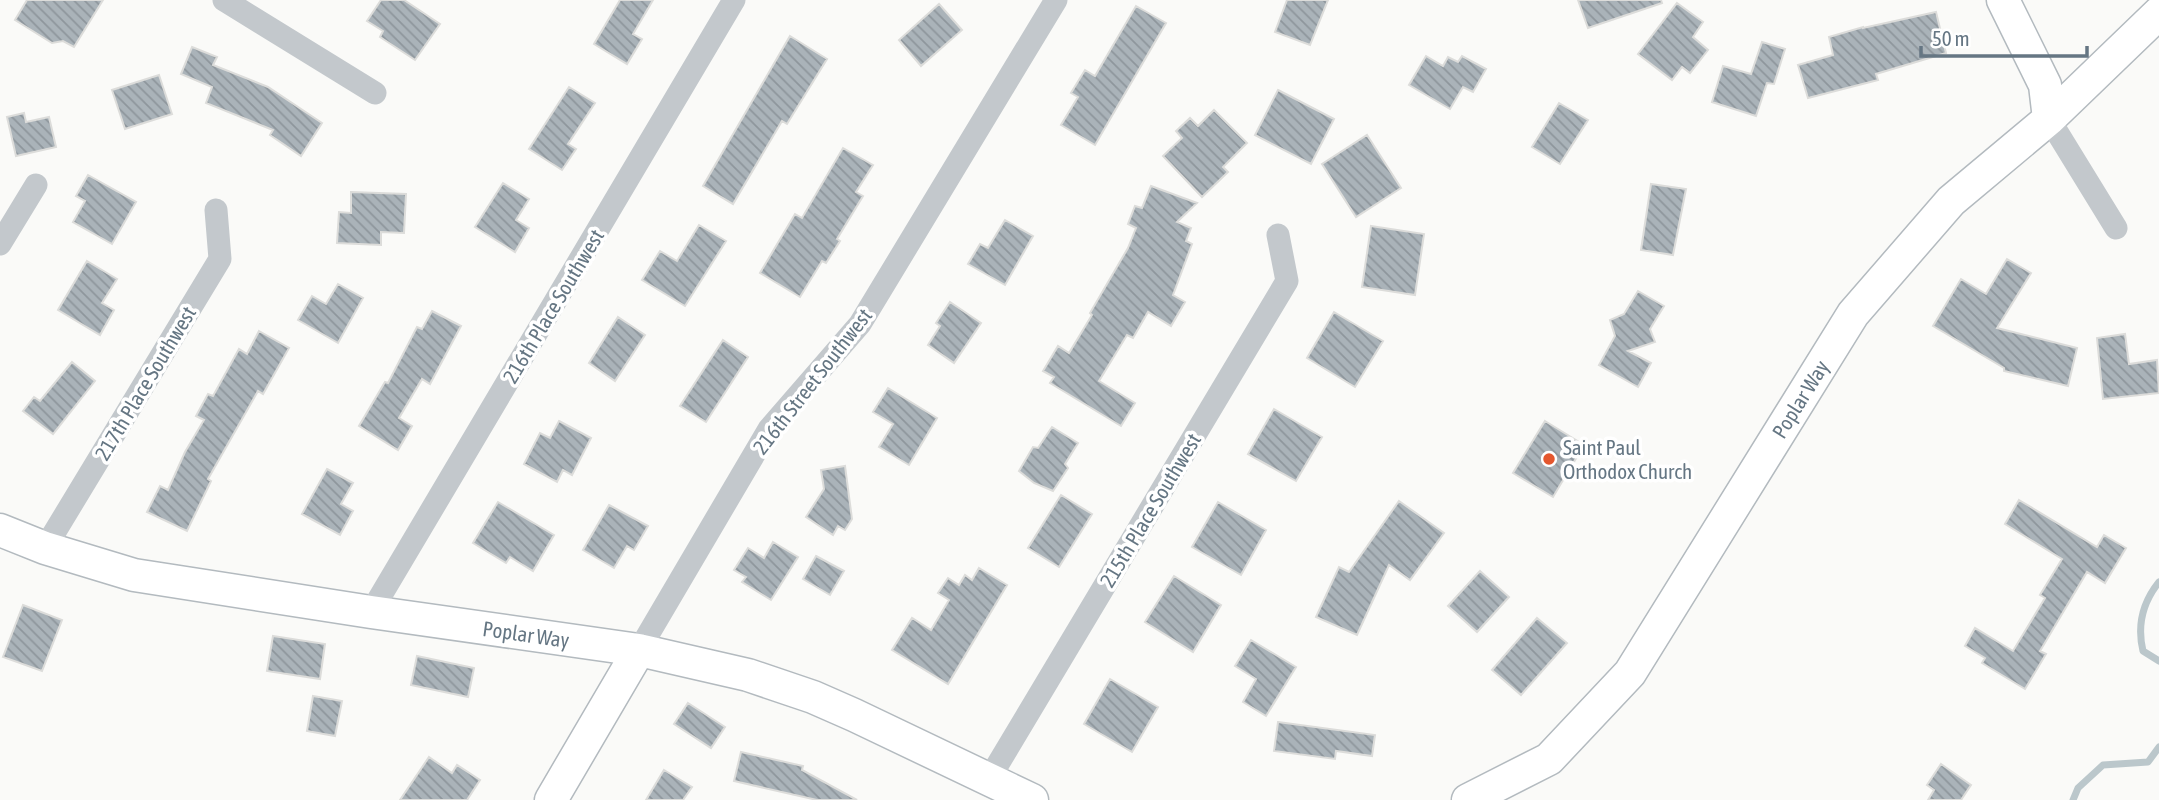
<svg xmlns="http://www.w3.org/2000/svg" width="2159" height="800" font-family="'Asap Condensed',sans-serif">
<defs>
<pattern id="building-back-hatch" width="6" height="6" patternUnits="userSpaceOnUse" patternTransform="scale(1.75)"><rect width="6" height="6" fill="#aab3b9"/><path d="M-1 5l2 2M0 0l6 6M5-1l2 2" fill="none" stroke="#8e969c"/></pattern>
</defs>
<rect width="100%" height="100%" fill="#fafaf8"/>
<g fill="none" stroke-linecap="round" stroke-linejoin="round">
<path stroke="#bbc7cb" stroke-width="7" d="M2159 582C2143 602 2137 626 2143 651L2159 661
M2073 800 2078 788 2103 765 2148 762 2159 747"/>
</g>
<path fill="url(#building-back-hatch)" stroke="#dcdcda" stroke-width="2" d="M27 0H103L74 47 63 41 52 43 15 20Z
M381 0H404L440 24 415 60 380 37 383 31 367 21Z
M620 0H653L633 34 642 39 627 64 594 44Z
M1287 0H1328L1310 45 1275 32Z
M1578 0H1661L1662 3 1588 28Z
M1677 3 1703 22 1693 37 1708 50 1690 73 1682 67 1672 80 1638 54Z
M939 4 962 30 921 66 899 40Z
M1136 6 1166 23 1095 145 1061 125 1078 97 1071 93 1085 70 1095 76Z
M1936 12 1946 53 1876 74 1878 80 1808 98 1798 65 1833 55 1829 37 1863 27V28Z
M790 36 827 59 787 124 782 121 733 204 703 186Z
M1762 42 1785 49 1774 84 1767 83 1756 116 1712 102 1723 66 1751 74Z
M192 47 217 57 213 65 268 87 322 123 301 156 270 135 273 130 206 103 212 87 181 74Z
M1426 56 1443 66 1448 57 1458 62 1462 56 1486 69 1473 92 1463 87 1450 109 1409 85Z
M159 75 172 114 125 129 112 90Z
M569 87 595 103 568 144 576 149 562 170 529 149Z
M1278 90 1334 119 1311 164 1255 135Z
M1559 103 1588 120 1560 164 1532 147Z
M1214 110 1247 143 1223 167 1228 172 1202 197 1163 156 1182 138 1176 131 1190 118 1198 126Z
M24 113 26 122 49 117 56 147 16 156 7 117Z
M1367 135 1401 188 1356 217 1322 164Z
M843 148 873 165 856 192 863 196 837 239 840 241 826 263 822 261 800 297 760 273 795 214 802 218Z
M88 175 136 202 112 244 73 222 85 201 76 196Z
M503 183 529 199 516 220 529 228 515 252 475 227Z
M1651 184 1686 189 1673 255 1641 250Z
M1151 186 1197 203 1177 222 1191 228 1186 241 1192 244 1173 295 1185 302 1171 326 1148 312 1133 338 1127 335 1099 381 1135 403 1121 426 1050 383 1054 377 1043 371 1058 346 1069 353 1092 315 1090 313 1128 248 1136 228 1128 224 1135 206 1142 208Z
M351 192 406 194 404 233 381 232V245L337 243 339 212 351 213Z
M1005 220 1033 236 1005 285 968 264 980 244 988 248Z
M699 225 726 241 685 306 642 280 660 251 677 261Z
M1371 226 1424 234 1415 295 1362 287Z
M2007 259 2031 273 1997 328 2077 348 2068 386 2004 371V368L1933 326 1961 279 1986 294Z
M87 261 117 279 102 303 114 310 100 335 58 310Z
M338 284 363 298 338 343 298 320 312 296 326 304Z
M1638 291 1664 306 1650 329 1655 342 1628 351 1651 363 1638 387 1599 365 1615 336 1610 320 1624 314Z
M950 302 981 323 954 363 928 345 940 326 936 323Z
M432 311 461 326 430 384 422 379 399 418 412 426 398 450 359 426 385 382 388 383 417 327 422 329Z
M1334 312 1383 341 1355 387 1307 358Z
M618 317 645 335 615 381 589 363Z
M259 331 289 348 263 394 258 391 208 479 211 481 187 531 147 512 160 486 168 490 185 452 204 420 196 416 208 394 213 396 239 349 247 354Z
M2125 334 2129 364 2157 360 2159 393 2103 399 2097 338Z
M723 340 748 357 706 422 680 406Z
M72 362 95 381 53 434 23 411 34 397 40 401Z
M888 388 937 418 909 465 879 447 893 424 873 412Z
M1274 409 1322 437 1296 481 1248 454Z
M559 421 591 438 572 475 563 470 557 482 524 464 540 433 550 438Z
M1545 421 1584 445 1553 497 1513 473Z
M1052 427 1078 443 1065 464 1068 468 1053 491 1034 483 1019 471 1033 447 1038 448Z
M845 466 852 519 845 530 838 526 833 535 806 517 824 489 821 470Z
M327 469 353 483 341 504 353 511 340 535 302 514Z
M1061 495 1092 514 1059 567 1028 548Z
M2019 500 2097 547 2104 535 2126 548 2105 583 2087 572 2040 651 2046 654 2025 689 1982 663 1985 658 1965 646 1975 628 2013 651 2045 598 2040 595 2062 559 2005 524Z
M1399 501 1444 533 1410 580 1389 565 1357 635 1316 617 1339 567 1349 572Z
M498 502 554 535 533 571 510 557 506 563 473 543Z
M1218 502 1266 530 1241 575 1192 547Z
M609 505 648 526 634 550 627 546 614 568 583 550Z
M773 542 798 557 771 600 742 582 746 577 734 570 748 548 764 558Z
M816 556 844 571 830 595 803 579Z
M979 568 1007 585 948 684 892 650 912 618 931 630 949 600 938 593 948 578 959 585 965 575 972 580Z
M1480 571 1509 597 1477 632 1448 606Z
M1174 576 1221 605 1193 652 1145 622Z
M23 605 62 620 42 671 3 657Z
M1537 618 1567 643 1521 695 1492 670Z
M273 636 325 644 320 679 267 671Z
M1251 640 1296 667 1266 716 1243 702 1256 679 1235 666Z
M417 656 474 668 468 697 411 685Z
M1110 679 1158 707 1132 752 1084 724Z
M313 696 342 701 335 736 307 731Z
M688 703 725 727 711 748 674 724Z
M1278 722 1375 735 1372 756 1336 751 1335 759 1274 751Z
M741 752 803 766 802 770 857 800H817L734 781Z
M429 757 452 773 457 765 480 780 467 800H400Z
M1941 764 1971 785 1961 800H1928L1934 790 1927 785Z
M664 770 692 787 683 800H646Z"/>
<g fill="none" stroke-linecap="round" stroke-linejoin="round">
<g stroke="#b3babf" stroke-width="35">
<path id="secondary" d="M2003 0 2045 85 2049 119
M0 530 45 548 134 575 371 612 639 650 748 675 813 697 854 715 1032 800
M551 800 639 650
M1468 800 1549 759 1630 673 1853 314 1951 201 2049 119 2159 13"/>
</g>
<path stroke="#c3c8cc" stroke-width="23" d="M224 0 375 93
M2049 119 2116 228
M0 244 36 185
M45 548 220 259 216 210
M371 612 734 0
M639 650 769 429 860 324 1056 0
M989 779 1287 281 1278 235"/>
<use href="#secondary" stroke="#fff" stroke-width="32"/>
</g>
<circle fill="#e4572e" stroke="#fff" stroke-width="2.5" cx="1549" cy="459" r="7"/>
<g text-anchor="middle" dominant-baseline="central" stroke-width="7" stroke-linejoin="round" paint-order="stroke">
<g font-size="21" fill="#657683" stroke="#fff">
<text transform="translate(553 306) rotate(-59)">216th Place Southwest</text>
<text transform="translate(812 381) rotate(-52)">216th Street Southwest</text>
<text transform="translate(145 383) rotate(-59)">217th Place Southwest</text>
<text transform="translate(1800 399) rotate(-58)">Poplar Way</text>
<text transform="translate(1150 510) rotate(-59)">215th Place Southwest</text>
<text transform="translate(526 634) rotate(8)">Poplar Way</text>
</g>
<g font-size="21" fill="#657683" stroke="#fff" text-anchor="start">
<text x="1563" y="447">Saint Paul<tspan x="1563" dy="24">Orthodox Church</tspan></text>
</g>
</g>
<path d="M1921 46v10h166v-10" fill="none" stroke="#657683" stroke-width="3.5"/>
<text x="1932" y="46" font-size="21" fill="#657683" stroke="#ffffff" stroke-width="5" paint-order="stroke">50 m</text>
</svg>
